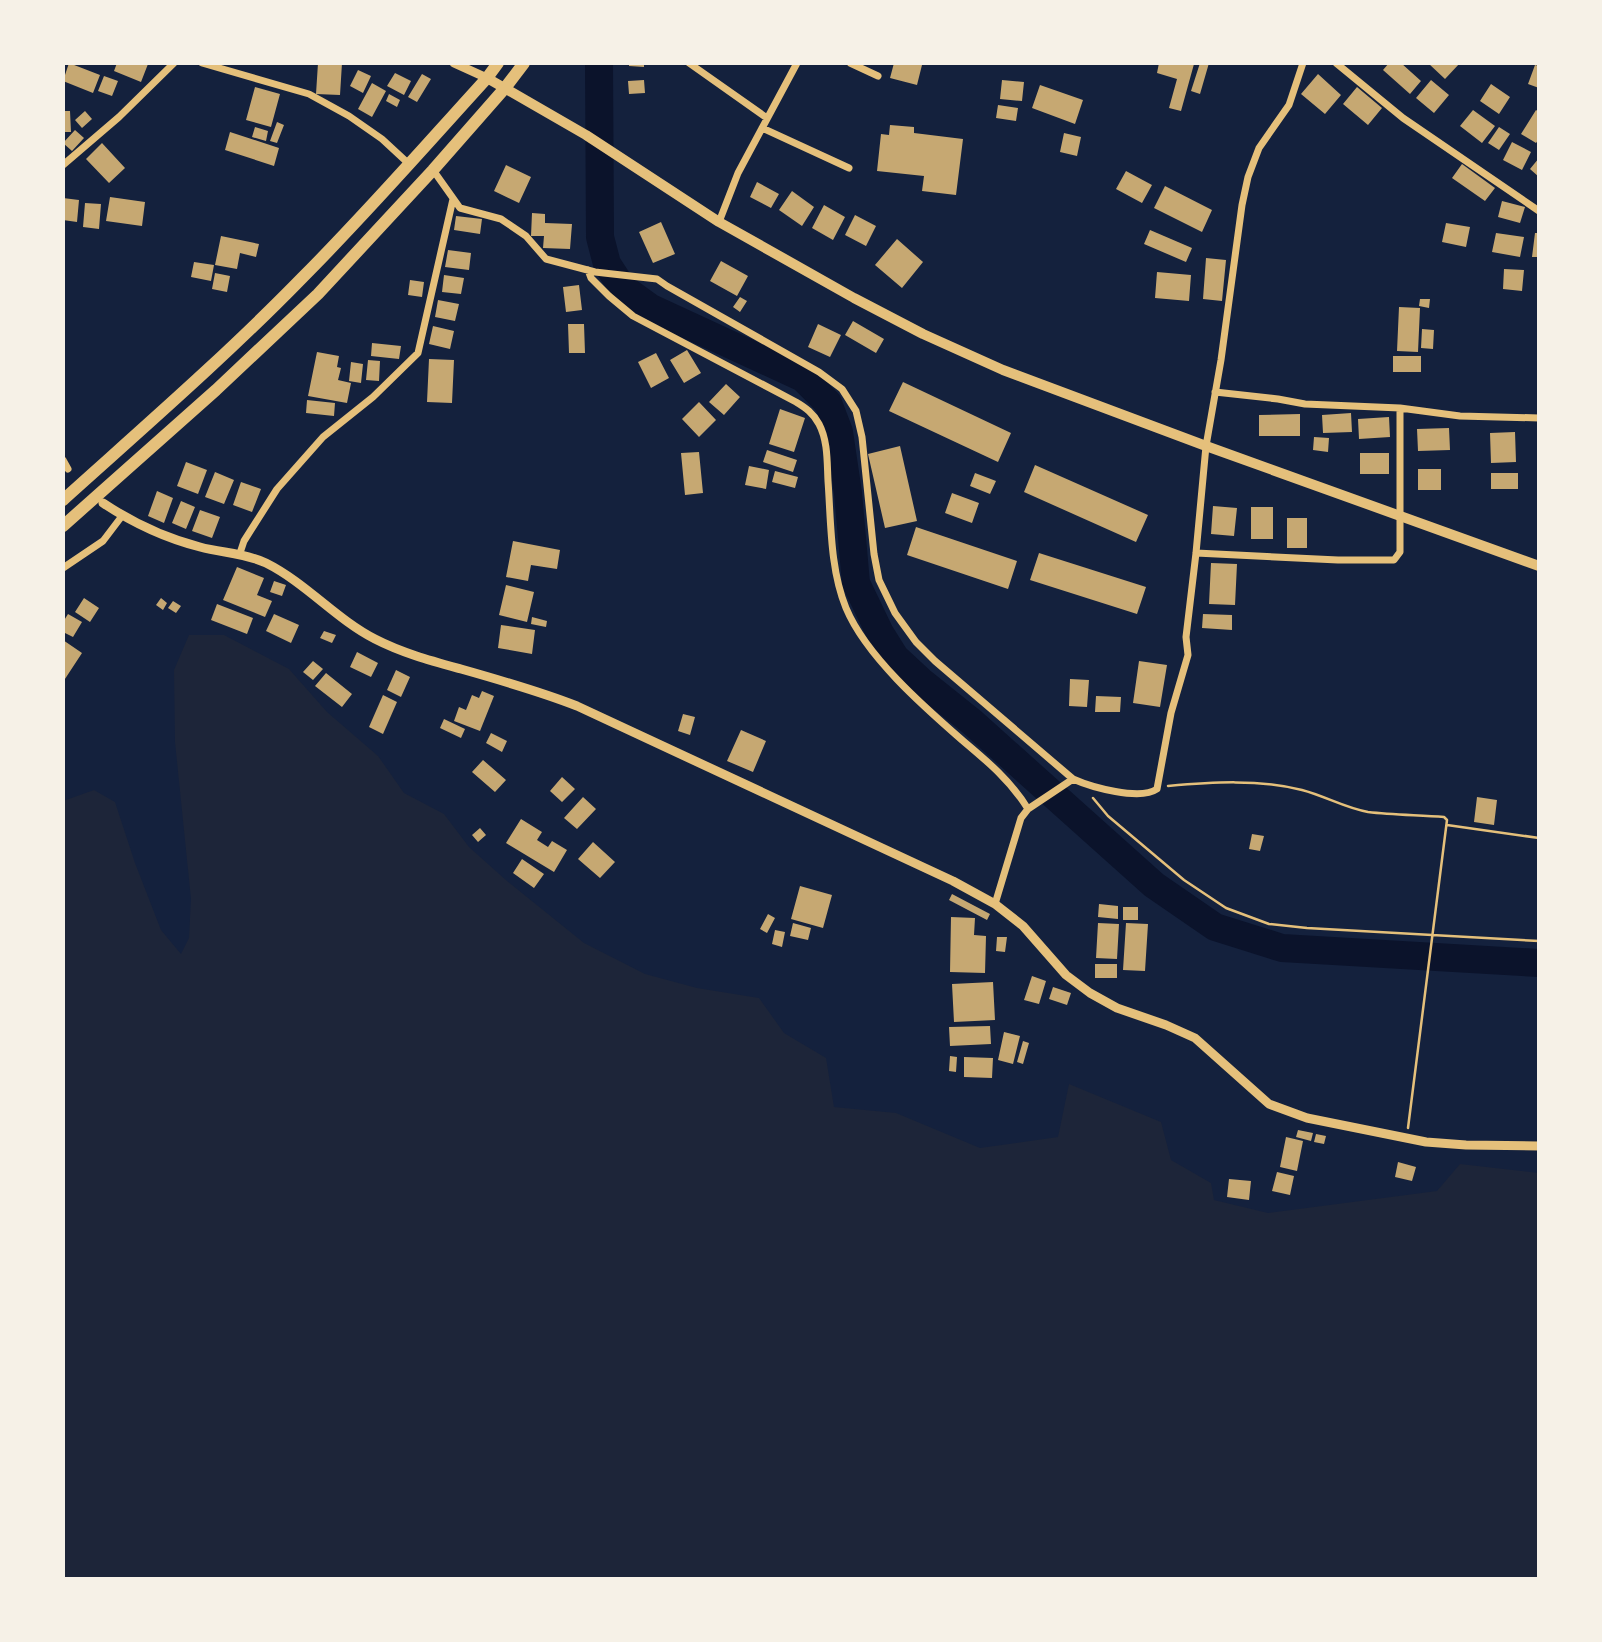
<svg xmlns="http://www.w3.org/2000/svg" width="1602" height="1642" font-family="'Fira Sans',sans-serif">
<rect width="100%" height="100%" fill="#14213d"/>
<path fill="#1d2539" d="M189 635H224L289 669 327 712 378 756 404 793 444 814 469 847 507 881 584 943 645 974 697 988 759 998 784 1033 826 1058 834 1107 896 1113 980 1148 1058 1137 1069 1084 1161 1122 1171 1160 1211 1183 1214 1200 1268 1213 1437 1191 1460 1164 1539 1173V1579H63V801L94 790 115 802 135 863 161 930 181 954 189 938 191 899 175 742 174 670Z"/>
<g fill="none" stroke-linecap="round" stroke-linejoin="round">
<path stroke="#0b132b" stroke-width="28" d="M599 63 600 237 607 264 622 287 651 308 803 378 828 403 839 432 848 493 856 583 880 633 895 657 922 682 972 722 1154 885 1215 927 1282 948 1539 963"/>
</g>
<path fill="#c6a872" d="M69 63 100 75 93 93 63 81Z
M117 63H147L148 64 141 82 114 71Z
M318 63H342L340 95 316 94Z
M629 63H644V67L629 66Z
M894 63H915L922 65 917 85 890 78Z
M1159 63 1194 64 1181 111 1169 108 1177 79 1157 73Z
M1200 63H1209L1200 94 1191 91Z
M1389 63H1401L1421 81 1410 94 1383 70Z
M1428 63H1460L1445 79Z
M1535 65 1539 66V88L1528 84Z
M358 70 371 76 363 93 350 86Z
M395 73 411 81 404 95 387 86Z
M422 74 431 79 417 102 408 97Z
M1318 74 1341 95 1325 114 1301 94Z
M104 76 118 81 112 96 98 91Z
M644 80 645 93 629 94 628 81Z
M1002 80 1024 82 1022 101 1000 99Z
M1431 80 1449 95 1434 113 1416 98Z
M372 83 386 91 372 117 358 109Z
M1491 84 1510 97 1499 114 1480 101Z
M1040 85 1083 100 1075 124 1032 108Z
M255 87 280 94 271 127 246 120Z
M1357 87 1382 108 1368 125 1343 104Z
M389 94 400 100 397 107 386 101Z
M998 105 1018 108 1016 121 996 118Z
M1473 110 1495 126 1482 143 1460 126Z
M1536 110 1539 112V139L1536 143 1521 134Z
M63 111H70L71 132H63Z
M85 111 92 119 82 128 75 120Z
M277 122 284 125 277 143 270 141Z
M890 125 914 127V133L963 139 956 195 922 191 924 176 877 171 881 134 889 135Z
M255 127 268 131 266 141 252 137Z
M1499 127 1510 134 1499 150 1488 143Z
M75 130 84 138 72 151 63 143Z
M230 132 279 148 274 166 225 150Z
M1064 133 1081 137 1077 156 1060 152Z
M1512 142 1531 152 1522 170 1503 160Z
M102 143 125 168 109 183 86 159Z
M1539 158V177L1530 169Z
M1462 164 1495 188 1485 201 1452 178Z
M506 165 531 177 519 203 494 191Z
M1126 171 1152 185 1142 203 1116 189Z
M757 182 779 194 771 208 750 197Z
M1165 186 1212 210 1202 232 1154 208Z
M792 191 814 207 802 226 779 210Z
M110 197 145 202 142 226 106 221Z
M63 198 79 200 77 222 63 220Z
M1502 201 1525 207 1520 223 1498 217Z
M85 203 101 204 99 229 83 227Z
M824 205 845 217 833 240 812 228Z
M532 213 545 214V223L572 224 570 249 543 248 544 236H531Z
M855 215 876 226 866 246 845 235Z
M456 216 482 219 480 234 454 230Z
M661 222 675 254 653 263 639 232Z
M1446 223 1470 227 1466 247 1442 242Z
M1150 230 1192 248 1186 262 1144 244Z
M1496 233 1524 237 1520 257 1492 252Z
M1535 233H1539V257H1532Z
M221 236 259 244 256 257 240 253 237 269 215 265Z
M897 239 923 262 902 288 875 265Z
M448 250 471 253 469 270 445 267Z
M1206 258 1226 260 1222 301 1203 299Z
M721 261 748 276 737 296 710 281Z
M194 262 214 265 211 281 191 277Z
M1504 269 1524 270 1522 291 1503 289Z
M1157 272 1191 275 1189 301 1155 298Z
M215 273 230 276 227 292 212 289Z
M444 275 464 278 461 294 442 292Z
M410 280 424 282 422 297 408 295Z
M579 285 582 310 566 312 563 287Z
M740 297 747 301 740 312 733 307Z
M1420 299H1430L1429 308 1419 306Z
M438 300 459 304 455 321 435 317Z
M1399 307 1420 308 1418 352 1397 351Z
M853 321 884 339 876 353 845 335Z
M568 324H584L585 353H569Z
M818 324 841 335 830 357 808 347Z
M433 326 454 331 450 349 429 344Z
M1422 329 1434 330 1433 349 1421 348Z
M372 343 401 346 399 359 371 356Z
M687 350 701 373 684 383 670 360Z
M317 352 339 356 337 367 341 368 338 380 351 383 347 403 308 396Z
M656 353 669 378 651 388 638 362Z
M1393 356H1421V372H1393Z
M429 359 454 360 452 403 427 402Z
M368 360 380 361 379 381 366 380Z
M351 362 363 364 361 383 349 381Z
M903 382 1011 433 998 462 889 411Z
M726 384 740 397 724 415 709 402Z
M307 400 335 403 334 416 306 413Z
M699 402 716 420 699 437 682 419Z
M780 409 805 418 794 452 769 444Z
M1351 413 1352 432 1323 433 1322 415Z
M1300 414V436H1259V415Z
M1389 417 1390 437 1359 439 1358 419Z
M1449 428 1450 450 1418 451 1417 429Z
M1515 432 1516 462 1491 463 1490 433Z
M1314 437 1329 438 1328 452 1313 450Z
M900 446 917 521 885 528 868 454Z
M767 450 797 460 793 472 763 462Z
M699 452 703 493 685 495 681 453Z
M1360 453H1389V474H1360Z
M186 462 207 470 198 494 177 486Z
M1035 465 1148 515 1136 542 1024 492Z
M749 466 769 470 766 489 745 485Z
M1418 469H1441V490H1418Z
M775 471 798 477 795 488 772 482Z
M215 472 234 480 224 504 205 497Z
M975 473 996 481 990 494 970 486Z
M1491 473H1518V489H1491Z
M241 482 261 489 252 512 233 505Z
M157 491 173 498 164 523 148 516Z
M952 493 979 503 972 523 945 513Z
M181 501 195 507 186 529 172 523Z
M1213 506 1237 508 1234 536 1211 534Z
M1251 507H1273V539H1251Z
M200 510 220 517 212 538 192 531Z
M1287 518H1307V548H1287Z
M916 527 1017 561 1008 589 907 555Z
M513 541 560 550 557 569 531 565 528 581 506 577Z
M1039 553 1146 587 1137 614 1030 580Z
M1211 563 1237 564 1235 605 1209 604Z
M237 567 264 578 257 595 272 601 265 617 223 600Z
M274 581 286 585 282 596 270 592Z
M506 585 534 592 527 622 499 615Z
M84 598 99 608 90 622 75 612Z
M161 598 167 603 163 610 156 605Z
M173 601 181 606 176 613 168 608Z
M217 604 253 618 247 634 211 620Z
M68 614 82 622 73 637 63 632V622Z
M274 614 299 625 291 643 266 631Z
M1203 614 1232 615V630L1202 628Z
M532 617 547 621 546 627 531 624Z
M501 625 535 630 532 654 498 648Z
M324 631 336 635 332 643 320 638Z
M63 640 82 653 63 682Z
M357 652 378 663 371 677 350 667Z
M313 661 323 669 313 680 303 672Z
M1139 661 1167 665 1160 707 1133 703Z
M396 670 410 677 401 697 387 690Z
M326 673 352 694 342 707 315 686Z
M1070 679 1089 680 1087 707 1069 706Z
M482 691 494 696 480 731 454 721 459 707 466 710 472 695 479 698Z
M383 695 397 702 383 734 369 727Z
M1096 696 1121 697 1120 712H1095Z
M683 714 695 717 690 735 678 731Z
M444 719 465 729 461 738 440 728Z
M741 730 766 741 753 772 727 761Z
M491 733 507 741 502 752 486 743Z
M483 760 506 780 495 792 472 772Z
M562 777 575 789 562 802 550 791Z
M583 797 596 809 577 829 564 818Z
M1477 797 1497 800 1494 825 1474 822Z
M521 819 542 832 537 840 548 847 552 841 567 850 554 872 506 843Z
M480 828 486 835 478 842 472 835Z
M1252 834 1264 836 1260 851 1249 849Z
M593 842 615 862 600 878 578 859Z
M522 859 544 874 534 888 513 873Z
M800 886 832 895 823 928 791 919Z
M952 894 990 914 987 920 949 900Z
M1099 904 1118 906V919L1098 917Z
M1123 907H1138V920H1123Z
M768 914 775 918 767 933 760 929Z
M951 917 975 918 974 935 986 936 985 973 950 972Z
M793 923 811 928 808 940 790 936Z
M1098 923 1119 924 1117 959 1096 958Z
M1126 923 1148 924 1145 971 1123 970Z
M775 930 785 932 782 947 772 944Z
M997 937H1007L1005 952 996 951Z
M1095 964H1117V978H1095Z
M1032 976 1046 981 1039 1004 1024 1000Z
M993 982 995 1020 954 1022 952 984Z
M1053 987 1071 993 1067 1005 1049 999Z
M990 1026 991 1044 950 1046 949 1027Z
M1004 1032 1020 1036 1013 1064 998 1060Z
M1023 1041 1029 1043 1023 1064 1017 1062Z
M950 1056 957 1057 956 1072 949 1071Z
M964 1057 993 1058 992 1078 964 1077Z
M1298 1130 1313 1133 1311 1141 1296 1137Z
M1316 1134 1326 1136 1324 1144 1314 1142Z
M1286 1137 1303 1141 1297 1171 1280 1167Z
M1398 1162 1416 1167 1412 1181 1395 1177Z
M1277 1172 1294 1176 1290 1195 1272 1191Z
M1229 1179 1251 1181 1249 1200 1227 1197Z"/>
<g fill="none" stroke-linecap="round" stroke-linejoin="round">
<path stroke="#e5c07b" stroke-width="2.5" d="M1168 786C1213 782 1258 779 1302 790 1325 796 1345 808 1368 812 1393 815 1419 815 1444 817L1447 820 1408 1128
M1093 798 1108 816 1184 880 1226 908 1269 924 1307 928 1539 941
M1447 825 1539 838"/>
<path stroke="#e5c07b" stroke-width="7" d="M202 63 309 94 349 116 382 139 409 164
M689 63 767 118
M850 63 878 76
M1336 63 1403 118 1539 211
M762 128 849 168
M63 165 119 117 174 63
M433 170 460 208 501 219 526 236 546 259 595 272 657 279 667 286 819 372 842 389 856 411 862 437 874 554 879 580 895 613 916 642 935 661 1073 779
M719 222 738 173 797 63
M588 270 591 278 609 296 633 316 796 402C806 408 813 413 819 424 828 441 827 462 828 481 831 522 830 569 846 608 866 656 923 706 962 740 987 761 1011 781 1028 809
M1215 392 1278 399 1305 404 1400 408 1460 416 1539 418
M63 460 68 469
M240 553 244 541 277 489 323 437 373 397 418 353 453 199
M1196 553 1338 560H1394L1400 552V408
M63 568 103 541 122 516
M995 904 1021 818 1028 809 1073 779C1091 787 1140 801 1157 789L1171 713 1188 655 1186 637 1196 553 1206 446 1221 360 1242 205 1248 177 1259 148 1289 105 1303 63"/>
<path stroke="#e5c07b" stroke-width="9" d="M454 63 487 78
M103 503C133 523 165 538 200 547 222 553 245 553 266 563 306 583 336 619 375 639 402 653 432 661 461 669 500 680 539 691 577 706L953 881 995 904 1023 926 1066 975 1090 993 1117 1008 1166 1025 1195 1038 1269 1104 1307 1118 1426 1142 1466 1145 1539 1146"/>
<path stroke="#e5c07b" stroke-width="10" d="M487 78 586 135 719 222 854 298 923 334 1003 370 1206 446 1539 566"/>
<path stroke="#e5c07b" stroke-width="12" d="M63 500C144 427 226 356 302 278 366 214 426 145 487 78L498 63
M63 526 216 390 318 294 433 170 505 88 524 63"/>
</g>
<rect width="1602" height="1642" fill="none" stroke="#f6f1e7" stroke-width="130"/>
</svg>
